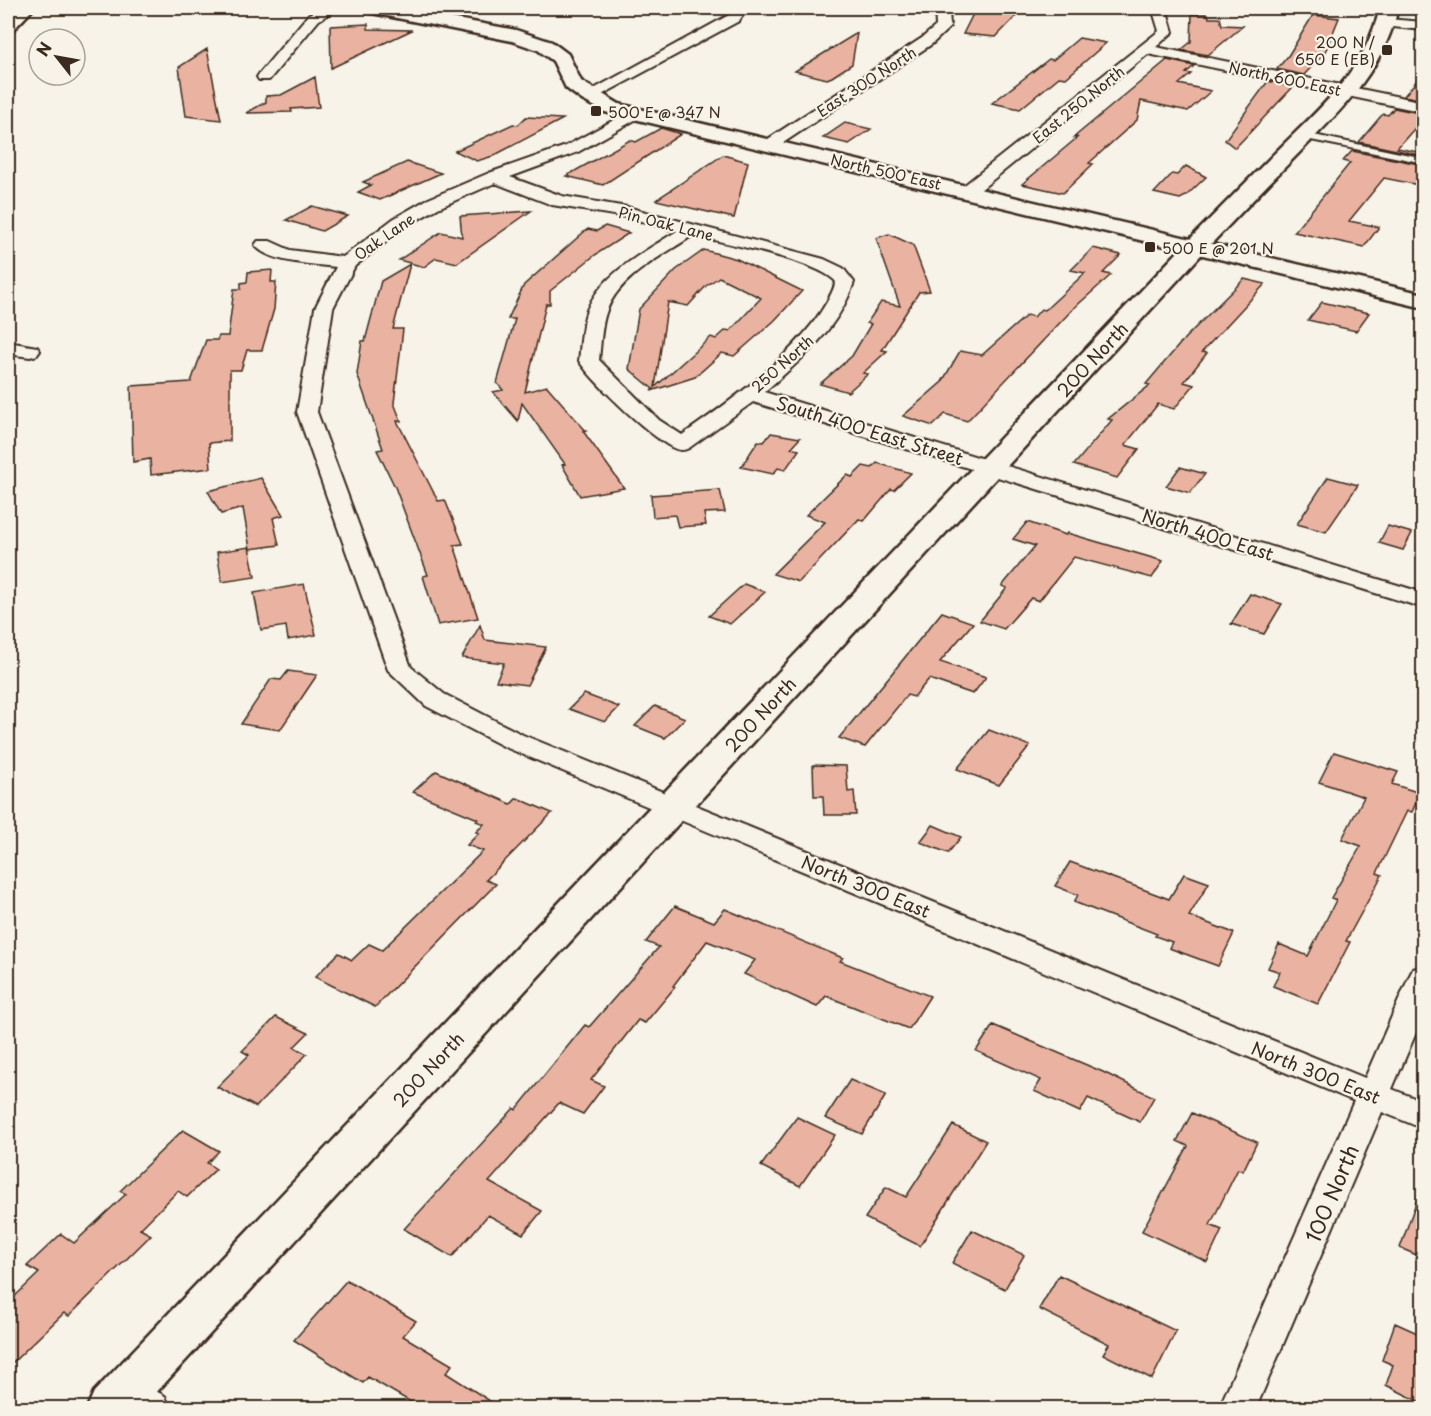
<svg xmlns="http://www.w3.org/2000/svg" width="1431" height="1416" font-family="'Playpen Sans',sans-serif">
<rect width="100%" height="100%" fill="#f7f3e8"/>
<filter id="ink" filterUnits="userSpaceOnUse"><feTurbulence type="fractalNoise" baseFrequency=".0167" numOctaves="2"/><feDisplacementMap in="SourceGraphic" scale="12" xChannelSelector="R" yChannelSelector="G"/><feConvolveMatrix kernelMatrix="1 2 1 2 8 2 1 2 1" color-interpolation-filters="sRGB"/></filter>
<g filter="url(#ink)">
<path fill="#eab3a1" stroke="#3b2a1e" stroke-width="1.5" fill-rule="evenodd" d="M976 8H1024L996 37 963 34Z
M1192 14H1208L1209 18H1220L1222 25 1243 26 1208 55 1181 50 1191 42Z
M1313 15 1339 18 1325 52 1304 75 1277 69 1288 56Z
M368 24V29L412 30 331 68 330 26Z
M857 33 852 64 832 77 827 79 795 71Z
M1079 38 1106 43 1066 78 1059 77 1020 109 992 103 1049 59 1053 60Z
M207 49 221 120 186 116 179 67Z
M1167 60 1194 66 1186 73 1191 74 1179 84 1211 91 1188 111 1141 101 1137 120 1089 163 1093 164 1063 193 1022 184 1078 137 1073 138Z
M1424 72V100L1404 96Z
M315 77 319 107 291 109 292 112 246 113 266 102V96L281 95Z
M1268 81 1293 87 1235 148 1225 140Z
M1394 108 1424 114V118L1397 148 1424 153V156L1359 142 1381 116 1384 114 1388 115Z
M526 117 563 119 493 156 477 161 455 151 513 124 518 125Z
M845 123 871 129 849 144 823 138Z
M661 128 681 134 603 185 566 176 630 140 636 142Z
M1352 151 1424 165V186L1384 178 1349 221 1379 227 1364 247 1294 232 1350 163 1343 161Z
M723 155 748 162 734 218 656 200Z
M407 162 441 173 380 200 358 192 371 185 363 182Z
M1186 166 1206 177 1186 196 1180 199 1154 193 1172 174 1177 175Z
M312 206 348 216 322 231 286 220Z
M531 211 457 263 436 258 424 267 399 260 441 232 462 237 460 216Z
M605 226 629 233 595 255 550 291V304H546L525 392 547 386 586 431H583L624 488 580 496 562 465 565 464 522 403 518 421 493 392 503 390 497 383 515 319H508L524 285 585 231 588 229 597 231Z
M889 234 913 245 930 291 919 292 882 350 887 351 863 373 868 374 848 392 820 384 852 356 871 324 867 323 881 302 900 306 876 238Z
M1093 248 1121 255 1103 273 1111 275 1073 309 967 421 945 414 933 426 903 416 942 382 960 351 982 355 1027 315 1034 317 1041 309 1045 310 1085 273 1071 270Z
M704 250 737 259 802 291 774 321 734 356 722 353 695 377 651 391 653 389 629 369 639 309 676 270ZM719 277 761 298 730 331 726 330 716 339 711 337 655 387 668 302 688 306 706 286Z
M410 264 393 329H403L394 403 401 421H397L438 501 445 500 463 544 454 545 478 618 438 625 423 576 428 575 395 487 377 450 383 449 357 374 362 341H365L381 281Z
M272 270 271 282H276L274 309 262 350H247L241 370H230V441L209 443 211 468 151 475 150 459 133 462 131 386 191 382 206 340H217L219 336H228L234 289H241V283L247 282 248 272Z
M1244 279 1265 284 1202 352 1207 353 1184 382 1194 385 1174 409 1158 404 1125 445 1139 449 1117 478 1074 465 1112 420 1108 419 1150 385 1146 384 1185 338Z
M1322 302 1369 313 1356 331 1308 320Z
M771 433 800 438 791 448 799 450 785 470 778 468 773 474 741 467 758 441 764 442Z
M877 463 911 473 894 490 891 489 864 521 859 519 799 582 773 574 825 522 806 515 847 475 852 477 863 466 872 468Z
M1180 467 1205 474 1190 493 1166 486Z
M1328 477 1358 485 1326 532 1297 524Z
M261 478 283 515 273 518 279 545 250 549 243 508 221 514 208 491Z
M720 490 725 512 704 513 706 525 678 527 675 515 653 517 651 495Z
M1027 522 1066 535 1067 533 1163 561 1152 578 1074 557 1039 601 1031 598 1004 629 980 621 1007 588 1002 586 1035 546 1013 539Z
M1388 526 1412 533 1403 550 1379 543Z
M249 547 255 577 222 582 217 552Z
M304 584 316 635 288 640 286 626 261 630 254 593Z
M744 584 765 592 730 624 709 616Z
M1250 594 1282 604 1264 634 1231 624Z
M942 612 973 623 940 662 986 677 973 694 929 679 914 697 907 695 865 747 839 738Z
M480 625 485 640 546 647 527 685 496 681 504 663 462 658Z
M288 671 317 675 280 730 241 724 271 679 281 680Z
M584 694 619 707 605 722 569 709Z
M655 706 685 718 665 738 635 726Z
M989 730 1030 746 999 785 957 769Z
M1334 752 1398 772 1392 784 1420 793 1412 812 1407 811 1377 873 1382 875 1346 941 1350 942 1318 1004 1273 986 1280 972 1268 968 1279 944 1308 956 1336 900 1331 898 1361 846 1342 839 1364 797 1319 782Z
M813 765 846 766 848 792 854 791 856 815H824L823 796H814Z
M436 771 511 804 517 798 552 813 486 880 496 884 375 1007 315 977 339 953 352 960 369 944 382 950 483 851 467 845 479 833 476 832 484 824 476 821 478 819 413 792Z
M933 825 961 837 948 853 920 842Z
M1070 862 1169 899 1184 874 1209 883 1189 916 1234 933 1218 966 1169 948 1172 942 1155 936 1157 934 1074 902 1078 895 1055 886Z
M675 906 714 922 725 909 843 958 840 961 930 996 909 1029 826 996 817 1007 744 974 755 960 707 941 673 986 675 987 645 1023 638 1020 591 1080 604 1086 583 1114 559 1103 489 1182 542 1211 523 1234 488 1215 452 1257 404 1229 514 1108 516 1110 585 1025 589 1027 659 947 646 942Z
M276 1017 308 1033 294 1047 307 1054 256 1107 217 1087 249 1055 242 1051Z
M993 1025 1103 1072 1154 1097 1140 1122 1088 1098 1080 1112 1034 1091 1041 1080 976 1051Z
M850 1080 886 1095 862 1134 825 1118Z
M1192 1113 1257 1142 1243 1171 1238 1169 1210 1225 1222 1230 1207 1262 1142 1231 1188 1146 1177 1141Z
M797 1117 835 1135 800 1186 761 1166Z
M953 1125 986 1141 920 1246 865 1218 886 1187 906 1197Z
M183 1130 219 1151 207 1163 216 1169 187 1197 178 1191 140 1229 151 1235 69 1316 64 1313 8 1367V1303L39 1273 27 1266 61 1234 74 1243 126 1194 120 1191Z
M1420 1191H1424V1258L1400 1248Z
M972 1230 1024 1255 1005 1289 952 1263Z
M1059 1275 1176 1331 1152 1379 1103 1354 1109 1344 1039 1309Z
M347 1280 416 1321 403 1336 452 1365 446 1373 501 1408H421L368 1377 363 1383 294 1340Z
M1395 1323 1424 1336V1404L1386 1385 1393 1365 1382 1360Z"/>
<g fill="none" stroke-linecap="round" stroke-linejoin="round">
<g stroke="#3b2a1e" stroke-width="4">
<path id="lane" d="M1304 133 1424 158V163L1301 138 1300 136Z"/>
</g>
<g stroke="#3b2a1e" stroke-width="4">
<path id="street" d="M322 8H339L319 20 269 80H259L257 77 259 74 309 14Z
M731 8 747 9 739 21 594 99H584L581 96 729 15 732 10Z
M935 8H949L950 27 932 44 777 147H765L763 144 765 141 922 38 936 26Z
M1152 8H1166L1173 32 1156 47 1424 102V112L1148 54 974 195H962L960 191 962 187 1159 31Z
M1387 19 1424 22V30L1382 26 1380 23 1382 20Z
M636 108 644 113 642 116 578 152 510 177 562 196 627 207 824 259 843 268 854 282C839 329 800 361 764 392L1424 593V608L753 402 689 448C685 450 681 451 676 449 653 440 593 382 579 361 581 345 581 326 587 310 602 273 645 252 677 231L626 217 552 205 495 183 438 208 405 227 355 266 333 308 317 412 411 667 444 694 523 735 1365 1078 1409 977 1413 969 1424 966V1014L1392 1089 1424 1102V1129L1382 1112 1256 1408H1219L1354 1101 505 747 426 706 388 670 297 412 315 308 336 267C315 264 268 263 255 245L258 241H270L290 250 343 257 393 219 426 200 489 173 566 146ZM693 235C723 243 819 261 836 282 816 341 733 400 682 435L659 420 599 360C601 344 601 325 607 310 620 275 665 255 693 235Z
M8 342 37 347 40 351 37 355 30 357 8 354Z
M126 1375 165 1396 170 1408H120L113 1404 108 1392 113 1380Z"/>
</g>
<g stroke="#3b2a1e" stroke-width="5">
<path id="secondary" d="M15 8H34L14 29 8 30V15Z
M363 8H397L516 30 552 42 568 54 581 81 619 104 1424 294V308L605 112 582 100 566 88 553 61 538 50 512 41 372 13 366 12Z"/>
</g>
<g stroke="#3b2a1e" stroke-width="5">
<path id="primary" d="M1380 8H1398C1383 73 1336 115 1291 161 1264 188 1238 216 1211 244L142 1408H87L94 1392 1195 234C1222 207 1249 179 1276 152 1321 107 1364 72 1380 8Z"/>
</g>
<use href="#lane" fill="#f7f3e8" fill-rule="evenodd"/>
<use href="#street" fill="#f7f3e8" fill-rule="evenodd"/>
<use href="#secondary" fill="#f7f3e8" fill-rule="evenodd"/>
<use href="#primary" fill="#f7f3e8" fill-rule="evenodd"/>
</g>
</g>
<g fill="#3b2a1e" stroke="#f7f3e8" stroke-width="2">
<rect x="1381" y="44" width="12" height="12" rx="3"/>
<rect x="590" y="105" width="12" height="12" rx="3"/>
<rect x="1144" y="241" width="12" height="12" rx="3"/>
</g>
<g text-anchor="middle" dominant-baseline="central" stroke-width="4.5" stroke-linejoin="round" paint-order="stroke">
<g font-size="15" fill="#3b2a1e" stroke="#f7f3e8" text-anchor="start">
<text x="1375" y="41" text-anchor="end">200 N /<tspan x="1375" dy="17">650 E (EB)</tspan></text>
<text x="608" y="111">500 E @ 347 N</text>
<text x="1162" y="247">500 E @ 201 N</text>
</g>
<g font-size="15" fill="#3b2a1e" stroke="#f7f3e8">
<text transform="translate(1285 78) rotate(12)">North 600 East</text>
<text transform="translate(866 81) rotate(-33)">East 300 North</text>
<text transform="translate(1078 104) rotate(-39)">East 250 North</text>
<text transform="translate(886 171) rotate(13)">North 500 East</text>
<text transform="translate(666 223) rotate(14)">Pin Oak Lane</text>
<text transform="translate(384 236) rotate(-35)">Oak Lane</text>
<text transform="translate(782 363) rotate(-42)">250 North</text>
</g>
<g font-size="18" fill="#3b2a1e" stroke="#f7f3e8">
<text transform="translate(1092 359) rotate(-47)">200 North</text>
<text transform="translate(870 430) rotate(17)">South 400 East Street</text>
<text transform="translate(1208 534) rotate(17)">North 400 East</text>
<text transform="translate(760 714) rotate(-47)">200 North</text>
<text transform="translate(866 886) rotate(22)">North 300 East</text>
<text transform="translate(428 1069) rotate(-47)">200 North</text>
<text transform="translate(1316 1072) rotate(22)">North 300 East</text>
</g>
<g font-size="21" fill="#3b2a1e" stroke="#f7f3e8">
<text transform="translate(1331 1193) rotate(-67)">100 North</text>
</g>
</g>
<rect width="1431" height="1416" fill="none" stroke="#f7f3e8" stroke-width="30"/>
<rect x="15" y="15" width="1401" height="1386" fill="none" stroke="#3b2a1e" stroke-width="2" filter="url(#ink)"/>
<g transform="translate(57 57) rotate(301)"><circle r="28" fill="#f7f3e8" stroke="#aca397" stroke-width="1.5"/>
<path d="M0-4.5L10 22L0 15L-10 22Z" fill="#3b2a1e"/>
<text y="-9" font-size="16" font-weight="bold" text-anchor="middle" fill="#3b2a1e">N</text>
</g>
</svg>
